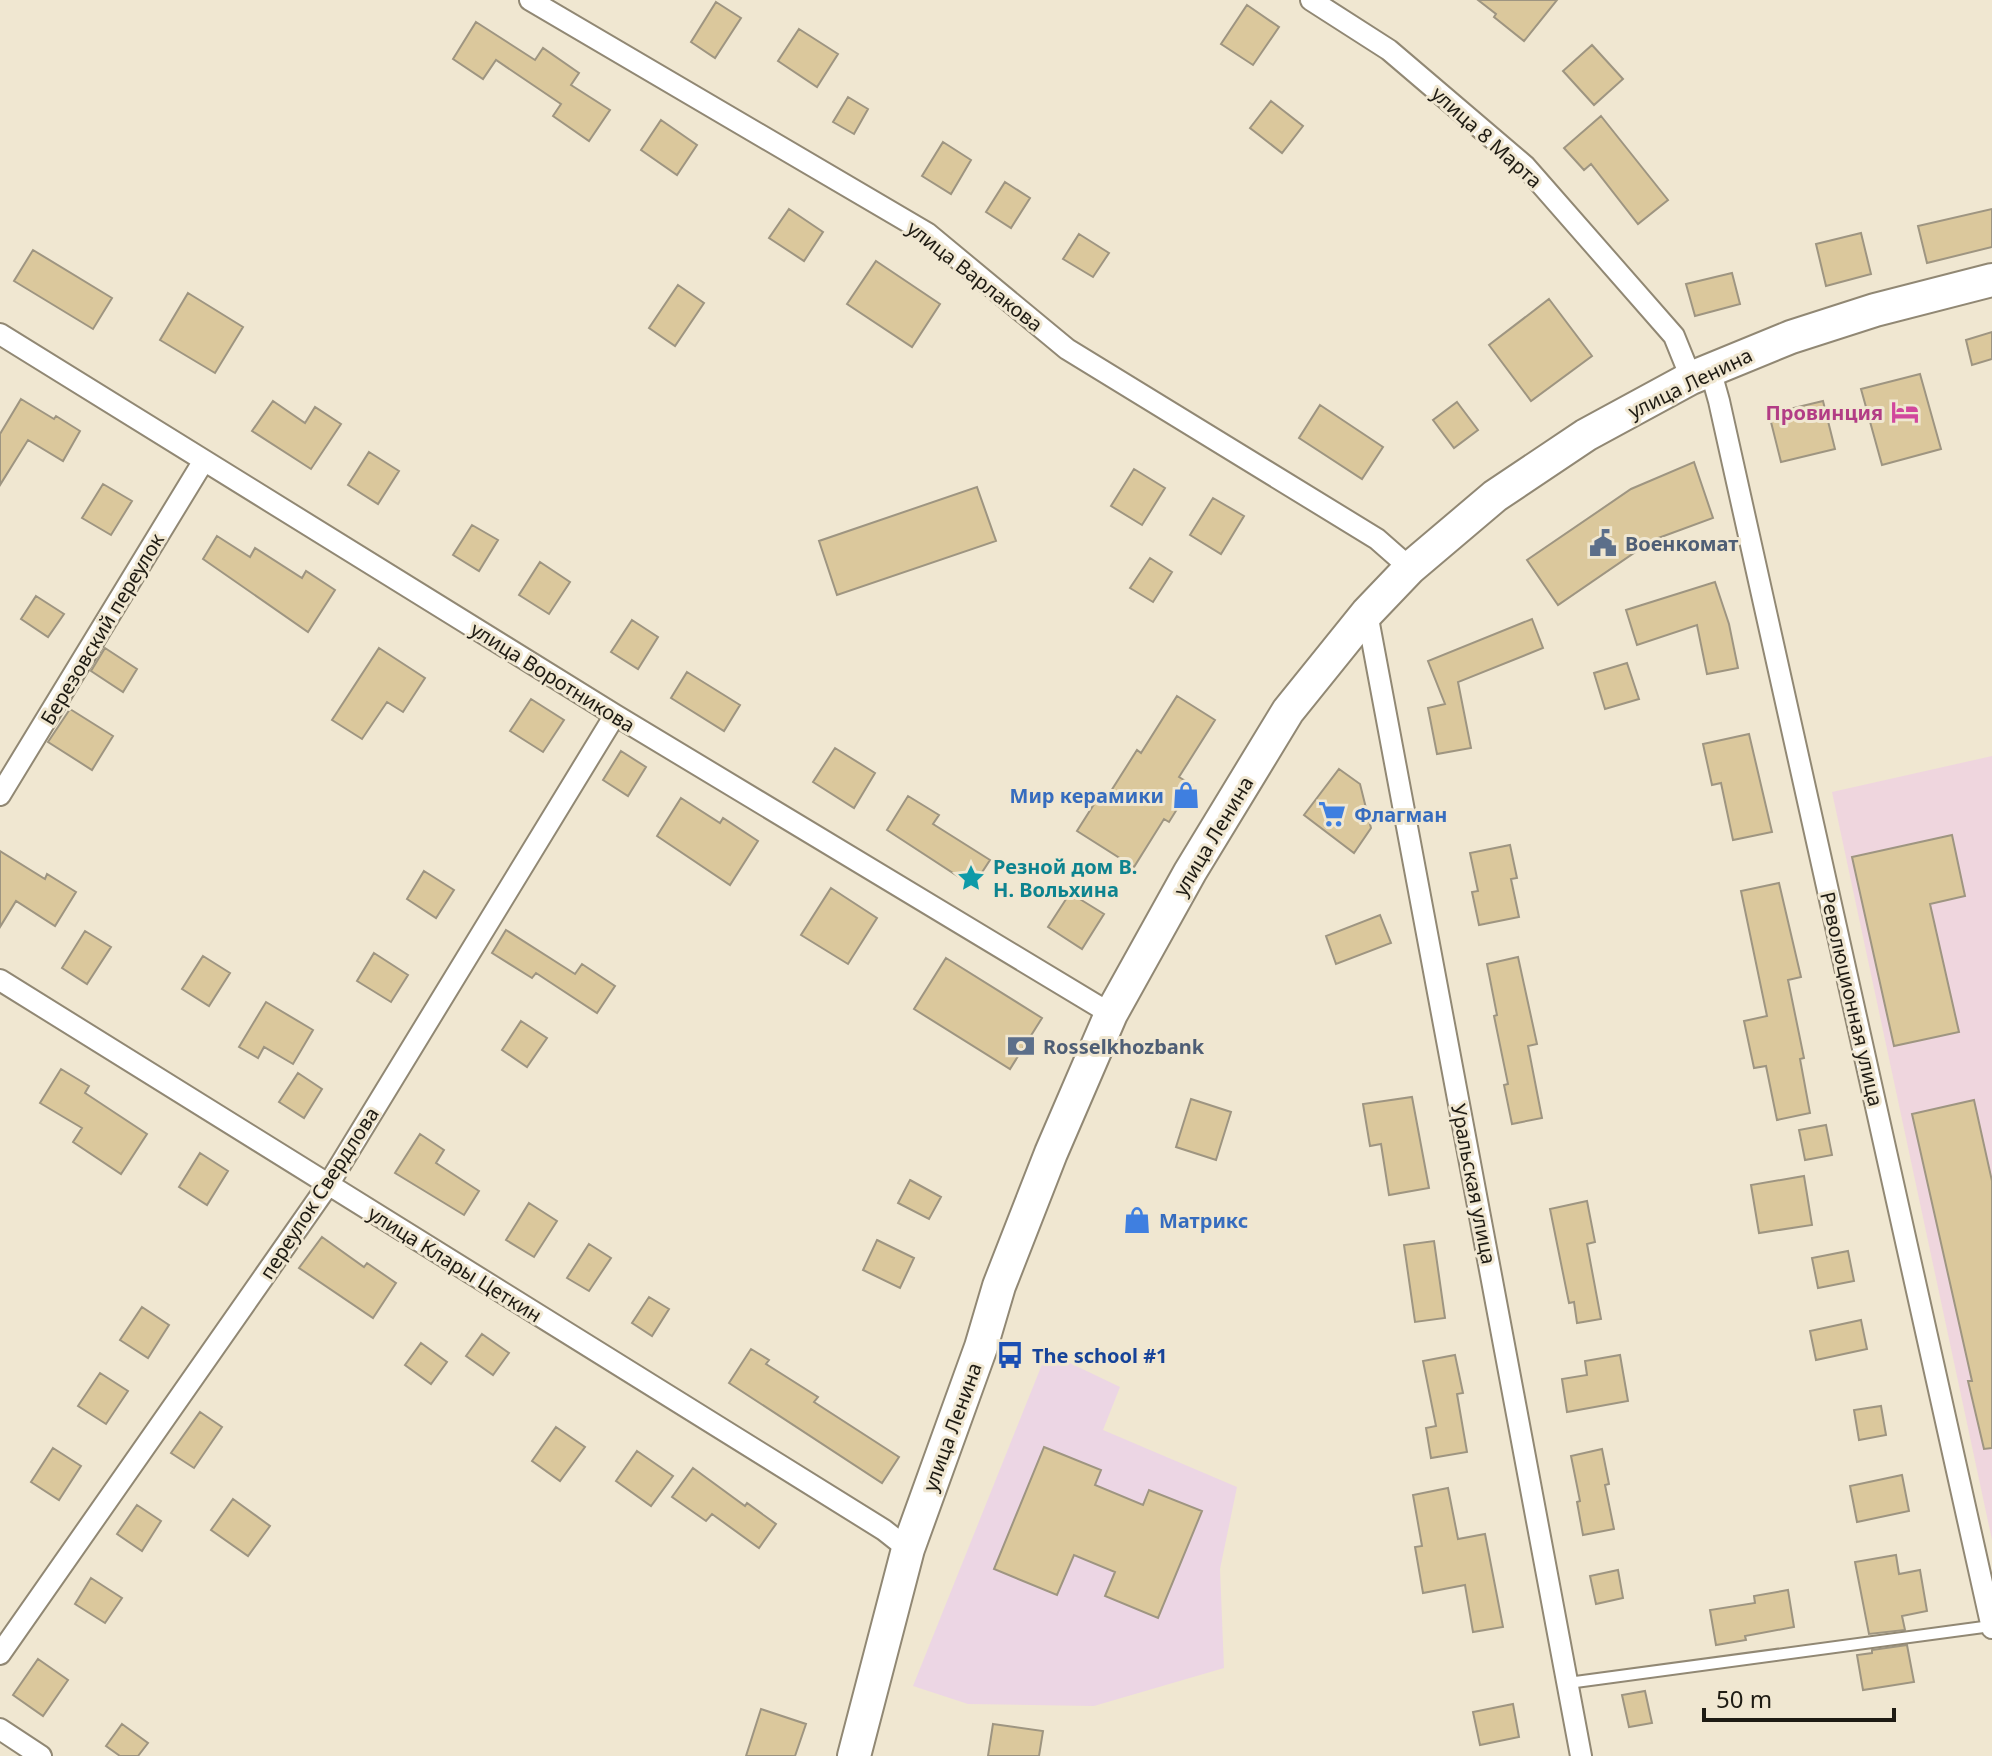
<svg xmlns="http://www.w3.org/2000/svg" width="1992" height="1756" font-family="'Noto Sans',sans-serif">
<rect width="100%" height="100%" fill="#f0e7d1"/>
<path fill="#efd6de" d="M1992 756V1540L1832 792Z"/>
<path fill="#ecd6e4" d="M1047 1352 1120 1387 1103 1430 1237 1487 1220 1569 1224 1668 1094 1706 968 1704 913 1686Z"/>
<path fill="#dbc89c" stroke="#9e9581" stroke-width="2" d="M1478 0H1557L1524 41 1494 17 1496 14Z
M716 2 741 18 715 58 691 42Z
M1247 5 1279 27 1253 65 1221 44Z
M476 22 535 60 543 48 579 73 571 85 610 110 589 141 553 116 561 104 496 60 483 79 453 59Z
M799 29 838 54 817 87 778 61Z
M1592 45 1623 79 1594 105 1563 71Z
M848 97 868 109 854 134 833 122Z
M1271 101 1303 126 1282 153 1250 128Z
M1601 116 1668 200 1638 224 1591 164 1584 170 1564 148Z
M661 120 697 145 677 175 641 150Z
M943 142 971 160 951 194 922 176Z
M1005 182 1030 198 1011 228 986 212Z
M789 209 823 232 804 261 769 238Z
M1992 209V247L1927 263 1918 226Z
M1861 233 1871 274 1826 286 1816 244Z
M1079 234 1109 253 1093 277 1063 259Z
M33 250 112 298 93 329 14 281Z
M876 261 940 304 912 347 847 304Z
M1732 273 1740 304 1695 316 1686 284Z
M678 285 704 303 675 346 649 328Z
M188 293 243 327 215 373 160 340Z
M1549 299 1592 356 1531 401 1489 345Z
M1992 332V359L1972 365 1966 340Z
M1920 374 1941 449 1882 465 1861 389Z
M21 399 54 419 56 416 80 431 63 461 28 440 0 485V434Z
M273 401 305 423 315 407 341 424 311 469 252 431Z
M1823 401 1835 449 1781 462 1769 414Z
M1457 402 1478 430 1454 448 1433 420Z
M1320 405 1383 447 1362 479 1299 438Z
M369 452 399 471 378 504 348 485Z
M1694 462 1713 518 1653 540 1558 605 1527 560 1631 489Z
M1134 469 1165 488 1142 525 1111 506Z
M103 484 132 501 111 535 82 518Z
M977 487 996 541 837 595 819 541Z
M1213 498 1244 516 1221 554 1190 535Z
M472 525 498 540 479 571 453 555Z
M217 536 250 557 255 548 302 578 306 571 335 590 308 632 203 559Z
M1150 558 1172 572 1153 602 1130 588Z
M540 562 570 582 549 614 519 595Z
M1715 582 1729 624 1738 668 1707 674 1697 625 1637 645 1626 610Z
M36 596 64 614 48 637 21 619Z
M1532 619 1543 648 1458 682 1471 748 1437 754 1428 708 1445 704 1428 661Z
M632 620 658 637 638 669 611 652Z
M105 648 137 669 123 692 91 671Z
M379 648 425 678 403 712 387 702 362 739 332 720Z
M1627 663 1639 699 1605 709 1594 673Z
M687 672 740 705 724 731 671 698Z
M1177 696 1215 720 1179 777 1192 785 1169 822 1164 819 1134 867 1077 831 1098 798 1104 802 1137 750 1141 753Z
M531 699 564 720 543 752 510 731Z
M70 709 113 736 92 770 48 742Z
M1749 734 1772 832 1733 840 1721 783 1712 785 1703 744Z
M835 748 875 773 854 808 813 782Z
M621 751 646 767 628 796 603 780Z
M1339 769 1360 784 1371 828 1354 853 1304 815Z
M908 796 939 815 933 824 990 860 973 886 887 830Z
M681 798 720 823 723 818 758 841 730 885 657 836Z
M1952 835 1965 896 1930 904 1959 1032 1894 1046 1852 857Z
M1510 845 1517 878 1511 879 1519 917 1479 925 1472 892 1478 891 1470 853Z
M0 851 45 879 47 874 76 892 55 926 16 901 0 927Z
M424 871 454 890 436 918 407 899Z
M1779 883 1801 977 1788 980 1804 1058 1800 1059 1810 1113 1777 1120 1766 1066 1754 1068 1744 1021 1767 1016 1741 891Z
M831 888 877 918 848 964 801 935Z
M1070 893 1104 914 1082 949 1048 927Z
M1380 915 1391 943 1336 964 1326 936Z
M506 930 575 974 582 964 615 986 597 1013 536 973 532 978 492 953Z
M85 931 111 947 87 984 62 968Z
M374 953 408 975 391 1002 357 981Z
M203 956 230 973 209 1006 182 989Z
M1518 957 1537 1044 1528 1046 1542 1118 1512 1124 1504 1085 1508 1084 1494 1016 1497 1015 1487 964Z
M946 958 1042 1018 1010 1069 914 1009Z
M266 1002 313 1030 293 1064 264 1047 258 1058 239 1047Z
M521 1021 547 1038 527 1067 502 1050Z
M61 1069 89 1086 85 1093 147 1134 121 1174 73 1142 82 1128 40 1103Z
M298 1073 322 1089 304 1118 279 1102Z
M1412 1097 1429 1188 1389 1195 1381 1144 1370 1146 1363 1104Z
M1191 1099 1231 1112 1216 1160 1176 1147Z
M1974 1100 1992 1181V1448L1984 1449 1968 1381H1972L1912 1114Z
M1826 1125 1832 1155 1805 1160 1799 1130Z
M420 1134 444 1150 436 1163 479 1191 464 1215 395 1173Z
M200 1153 228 1171 207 1205 179 1187Z
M1804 1176 1812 1225 1759 1233 1751 1185Z
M910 1180 941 1197 929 1219 898 1203Z
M1587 1201 1595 1242 1587 1244 1601 1319 1577 1323 1574 1302 1569 1303 1550 1209Z
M529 1203 557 1221 534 1257 506 1240Z
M322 1237 364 1267 367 1263 396 1283 373 1318 299 1268Z
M877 1240 914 1258 900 1288 863 1270Z
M1434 1241 1445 1318 1415 1322 1404 1245Z
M589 1244 611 1258 589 1291 567 1278Z
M1848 1251 1854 1281 1818 1288 1812 1258Z
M649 1297 669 1309 652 1336 632 1323Z
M142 1307 169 1325 148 1358 120 1340Z
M1861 1320 1867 1349 1816 1360 1810 1331Z
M482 1334 509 1353 493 1375 466 1356Z
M421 1343 447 1362 431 1384 405 1365Z
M751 1349 769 1360 766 1364 818 1397 814 1402 899 1457 882 1483 729 1383Z
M1455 1355 1463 1393 1457 1394 1467 1452 1431 1458 1426 1428 1436 1426 1423 1361Z
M1620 1355 1628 1401 1567 1412 1562 1379 1587 1375 1585 1361Z
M100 1373 128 1391 106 1424 78 1406Z
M1881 1406 1886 1435 1859 1440 1854 1410Z
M200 1412 222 1427 194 1468 171 1453Z
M556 1427 585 1447 560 1481 532 1461Z
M1044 1447 1101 1470 1095 1485 1143 1505 1149 1490 1202 1511 1158 1618 1105 1596 1115 1572 1074 1555 1057 1595 994 1569Z
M53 1448 81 1466 59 1500 31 1482Z
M1602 1449 1609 1484 1605 1485 1614 1529 1583 1535 1577 1502 1580 1501 1571 1456Z
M637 1451 673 1476 651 1506 616 1481Z
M693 1468 745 1506 747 1503 776 1524 759 1548 712 1514 706 1521 672 1497Z
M1902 1475 1909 1511 1857 1522 1850 1486Z
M1448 1488 1458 1539 1485 1534 1503 1627 1473 1632 1465 1585 1423 1593 1415 1547 1422 1546 1413 1495Z
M233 1499 270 1526 248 1556 211 1530Z
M137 1505 161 1521 142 1551 117 1534Z
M1896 1555 1899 1574 1920 1570 1927 1611 1902 1616 1905 1630 1869 1634 1855 1562Z
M1618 1570 1623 1598 1596 1604 1590 1576Z
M91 1578 122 1598 105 1623 75 1604Z
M1788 1590 1794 1627 1745 1636 1746 1640 1716 1645 1710 1610 1755 1603 1754 1596Z
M1907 1645 1914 1682 1863 1690 1857 1655 1872 1653V1650Z
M38 1659 68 1680 43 1716 13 1695Z
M1645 1691 1652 1723 1629 1727 1622 1695Z
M1513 1704 1519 1737 1480 1745 1473 1712Z
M761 1709 806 1724 795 1756H746Z
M122 1724 148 1743 138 1756H120L106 1746Z
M993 1724 1043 1731 1039 1756H988Z"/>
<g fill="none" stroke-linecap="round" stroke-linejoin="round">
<g stroke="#918874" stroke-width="14">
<path id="service" d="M1568 1683 1991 1626"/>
</g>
<g stroke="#918874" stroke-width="24">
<path id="minor" d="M530 0 927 233 1067 349 1377 539 1410 568
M1311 0 1389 50 1525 166 1674 336 1691 378
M0 334 615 715 1111 1014
M1710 369 1719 401 1992 1628
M1367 613 1581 1756
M0 795 203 462
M0 980 884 1530 908 1549
M0 1654 328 1185 615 715
M0 1729 41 1756"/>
</g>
<g stroke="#918874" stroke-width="36">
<path id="primary" d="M854 1756 908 1549 981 1347 999 1286 1051 1153 1111 1014 1190 872 1288 711 1367 613 1410 568 1495 496 1586 435 1691 378 1791 337 1875 310 1992 280"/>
</g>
<use href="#service" stroke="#fff" stroke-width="10"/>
<use href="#minor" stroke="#fff" stroke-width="20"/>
<use href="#primary" stroke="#fff" stroke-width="32"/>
</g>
<defs>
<g id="hotel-bare" transform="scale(2.16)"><path d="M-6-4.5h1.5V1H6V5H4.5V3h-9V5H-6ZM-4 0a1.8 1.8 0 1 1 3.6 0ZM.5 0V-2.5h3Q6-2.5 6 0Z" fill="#d1479c" stroke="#f0e7d1" stroke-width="2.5" paint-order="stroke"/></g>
<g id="civic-bare" transform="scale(2.16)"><path d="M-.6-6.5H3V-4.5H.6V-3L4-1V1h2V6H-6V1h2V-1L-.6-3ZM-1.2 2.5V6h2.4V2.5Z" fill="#5c6f8a" stroke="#f0e7d1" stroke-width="2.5" paint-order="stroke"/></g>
<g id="shop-bare" transform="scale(2.16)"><path d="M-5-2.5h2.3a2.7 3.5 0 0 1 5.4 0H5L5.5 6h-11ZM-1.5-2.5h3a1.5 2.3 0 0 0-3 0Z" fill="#3f7fe0" stroke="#f0e7d1" stroke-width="2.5" paint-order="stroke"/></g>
<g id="supermarket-bare" transform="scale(2.16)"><path d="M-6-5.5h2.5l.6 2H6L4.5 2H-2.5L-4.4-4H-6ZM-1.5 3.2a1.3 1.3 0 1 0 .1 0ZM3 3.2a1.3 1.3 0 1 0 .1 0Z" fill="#3f7fe0" stroke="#f0e7d1" stroke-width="2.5" paint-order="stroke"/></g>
<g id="sight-bare" transform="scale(2.16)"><path d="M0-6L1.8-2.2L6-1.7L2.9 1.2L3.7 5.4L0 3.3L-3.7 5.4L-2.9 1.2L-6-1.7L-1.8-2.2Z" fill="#0f9aa8" stroke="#f0e7d1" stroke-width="2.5" paint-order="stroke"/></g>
<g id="bank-bare" transform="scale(2.16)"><path d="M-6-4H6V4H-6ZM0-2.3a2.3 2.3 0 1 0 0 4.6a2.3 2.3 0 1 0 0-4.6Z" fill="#5c6f8a" stroke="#f0e7d1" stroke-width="2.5" paint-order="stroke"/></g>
<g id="bus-bare" transform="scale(2.16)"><path d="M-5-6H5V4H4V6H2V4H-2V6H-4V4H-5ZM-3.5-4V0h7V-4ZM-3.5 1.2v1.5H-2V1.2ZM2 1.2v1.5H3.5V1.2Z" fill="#1a4fb4" stroke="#f0e7d1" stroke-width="2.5" paint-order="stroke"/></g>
</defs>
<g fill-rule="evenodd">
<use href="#hotel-bare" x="1905" y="412"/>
<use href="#civic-bare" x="1603" y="543"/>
<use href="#shop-bare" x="1186" y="795"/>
<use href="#supermarket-bare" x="1332" y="814"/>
<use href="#sight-bare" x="971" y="878"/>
<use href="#bank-bare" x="1021" y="1046"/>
<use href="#shop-bare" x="1137" y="1220"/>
<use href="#bus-bare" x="1010" y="1355"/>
</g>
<g text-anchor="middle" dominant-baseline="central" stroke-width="6" stroke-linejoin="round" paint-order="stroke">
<g font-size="20" fill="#1e1b13" stroke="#f0e7d1">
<text transform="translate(1487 137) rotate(42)">улица 8 Марта</text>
<text transform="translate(975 276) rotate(38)">улица Варлакова</text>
<text transform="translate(1690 383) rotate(-26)">улица Ленина</text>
<text transform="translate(102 629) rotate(-59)">Березовский переулок</text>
<text transform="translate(553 677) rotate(32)">улица Воротникова</text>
<text transform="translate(1213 836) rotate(-59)">улица Ленина</text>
<text transform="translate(1852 999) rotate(77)">Революционная улица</text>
<text transform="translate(1474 1184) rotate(79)">Уральская улица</text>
<text transform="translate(319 1193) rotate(-57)">переулок Свердлова</text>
<text transform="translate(455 1264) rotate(32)">улица Клары Цеткин</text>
<text transform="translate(952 1427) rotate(-70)">улица Ленина</text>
</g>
<g font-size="20" font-weight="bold" fill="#b23c85" stroke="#f0e7d1" text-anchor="end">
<text x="1883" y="412">Провинция</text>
</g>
<g font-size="20" font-weight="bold" fill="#4e5e75" stroke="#f0e7d1" text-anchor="start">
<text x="1625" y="543">Военкомат</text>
<text x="1043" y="1046">Rosselkhozbank</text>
</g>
<g font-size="20" font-weight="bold" fill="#366cbe" stroke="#f0e7d1" text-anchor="start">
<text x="1164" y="795" text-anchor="end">Мир керамики</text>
<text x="1354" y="814">Флагман</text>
<text x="1159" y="1220">Матрикс</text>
</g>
<g font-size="20" font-weight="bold" fill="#0d838f" stroke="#f0e7d1" text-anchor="start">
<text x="993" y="866">Резной дом В.<tspan x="993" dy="23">Н. Вольхина</tspan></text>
</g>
<g font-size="20" font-weight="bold" fill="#164399" stroke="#f0e7d1" text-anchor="start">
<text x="1032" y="1355">The school #1</text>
</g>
</g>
<path d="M1704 1708v12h190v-12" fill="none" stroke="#1e1b13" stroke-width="4"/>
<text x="1716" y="1708" font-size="24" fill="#1e1b13" stroke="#f0e7d1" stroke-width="6" paint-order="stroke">50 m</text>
</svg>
